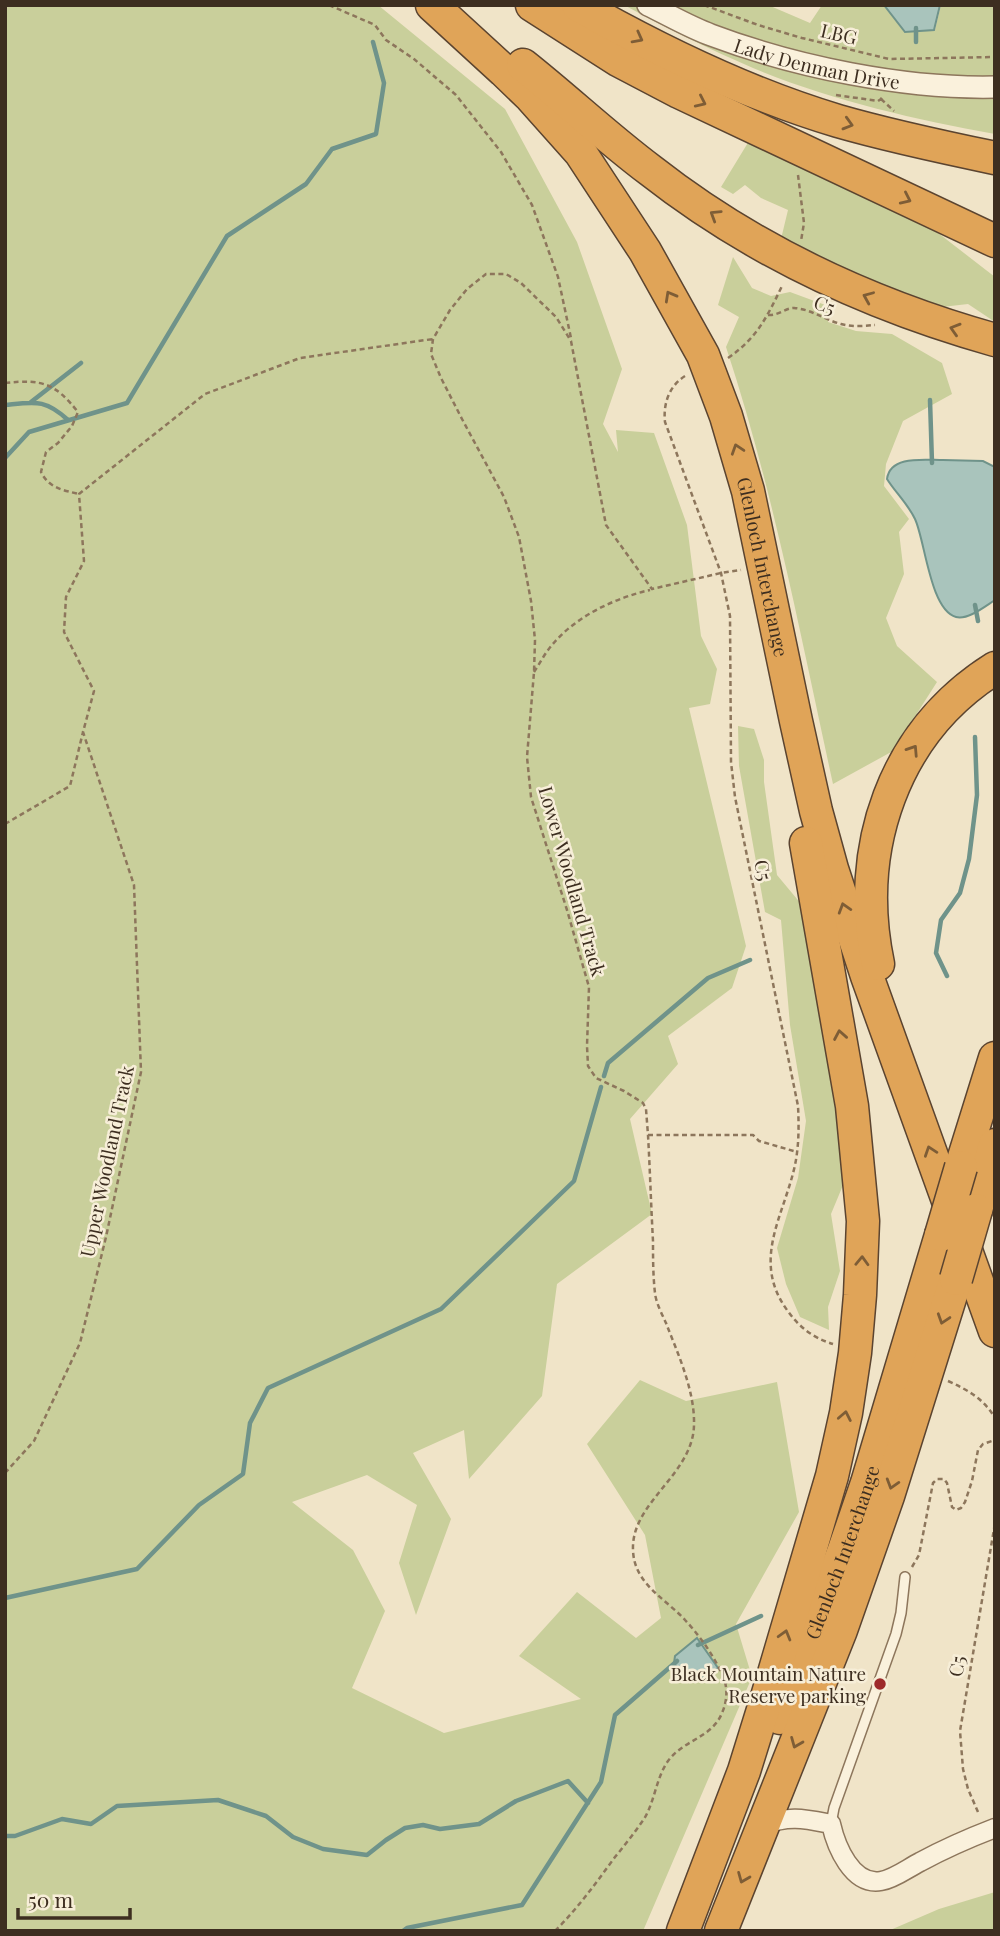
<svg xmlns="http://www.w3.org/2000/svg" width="1000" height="1936" font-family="'Playfair Display',serif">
<rect width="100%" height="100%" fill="#f0e4c8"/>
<path fill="#c9cf9b" d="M5 5H378L505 109 577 242 622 369 603 424 618 452 616 430 654 433 687 525 701 636 717 669 710 704 689 708 746 946 732 988 668 1036 678 1064 630 1119 652 1214 557 1284 542 1396 469 1479 464 1430 413 1453 451 1519 416 1615 399 1563 417 1505 367 1475 292 1502 353 1550 385 1611 352 1688 444 1733 581 1699 519 1656 577 1592 636 1638 661 1618 645 1535 587 1444 640 1380 686 1401 777 1382 799 1512 736 1624 752 1677 643 1931H5Z
M624 5H768L810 23 822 5H884L905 32 935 30 941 5H995V134C913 119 830 100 753 68 709 49 666 28 624 5Z
M749 141 911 212 995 277V322L968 304 942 307 895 293 833 265 781 239 788 210 761 198 745 185 733 194 721 187Z
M733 257 752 288 771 296 790 292 828 306V322L856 331 892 334 942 363 952 394 903 421 886 464 884 486 909 519 899 532 904 574 886 618 897 646 937 682 893 751 833 784C801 638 773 489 726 347L739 317 718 305Z
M738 726 754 729 764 760V782L777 875 807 911 835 1056 846 1178 831 1214 840 1271 828 1307 829 1330 800 1317 786 1284 777 1248 798 1178 806 1121 790 1025 781 920 765 912 739 766Z
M995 1892V1931H888L939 1909Z"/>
<path fill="#a9c4bc" stroke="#6f938a" stroke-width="2" d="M884 5H940L934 30 905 32Z
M943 460 983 461 995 467V600C984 607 968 620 956 617 930 610 925 540 915 519 908 504 895 492 887 479 890 455 924 460 943 460Z
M697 1638 718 1668 702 1678 681 1674 674 1663 675 1656Z"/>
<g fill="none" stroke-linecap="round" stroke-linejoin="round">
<path stroke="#6f938a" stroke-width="4.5" d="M916 28V42
M930 400 932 463
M31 402 81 363
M5 405C36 402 45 399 68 420
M5 458 29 432 127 403 227 236 306 184 332 149 376 134 384 83 373 42
M975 605 978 621
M947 976 936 953 941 920 960 893 969 859 977 795 975 737
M604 1076 608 1063 708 978 750 960
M5 1598 137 1569 199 1505 243 1474 250 1423 268 1388 441 1309 574 1181 601 1087
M698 1645 761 1616
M5 1836H15L62 1819 91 1824 117 1806 218 1800 266 1816 293 1837 323 1849 367 1855 386 1840 405 1828 423 1825 440 1829 479 1824 516 1801 568 1781 588 1803
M403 1931 407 1928 522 1905 601 1782 615 1715 677 1661"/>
<g stroke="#8d765c" stroke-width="12">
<path id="service" d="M831 1824 834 1808 896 1634 901 1613 905 1577"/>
</g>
<g stroke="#8d765c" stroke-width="21">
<path id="minor" d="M764 1825C789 1815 805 1819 831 1824 836 1846 852 1886 881 1881 894 1879 908 1868 920 1862 944 1849 969 1838 995 1828"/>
</g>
<g stroke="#8d765c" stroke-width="24">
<g id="tertiary">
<path id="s1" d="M648 5C669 15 689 27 711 35 796 67 904 89 995 87"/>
</g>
</g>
<g stroke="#5b4430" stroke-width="35">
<g id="motorway">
<path id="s2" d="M432 5 504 71 531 97 580 152 645 251 703 355 726 416 748 491 796 721 816 811 832 869 867 976 995 1331"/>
<path d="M532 5 618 60 679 92 995 241"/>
<path d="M578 5C661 52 747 94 838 121 890 136 942 147 995 158"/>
<path d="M523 65C566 99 606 137 650 170 752 250 870 305 995 340"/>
<path d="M878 964C854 849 893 732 995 668"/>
<path d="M961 1167 995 1058"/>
<path d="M976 1210 995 1145"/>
<path id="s3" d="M780 1718 844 1550 867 1483 941 1235"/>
<path d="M683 1931 744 1771 767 1697 832 1476 846 1413 855 1353 860 1295 863 1221 852 1106 806 843"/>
<path d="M721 1931 841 1630 888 1496 956 1279"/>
</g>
</g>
<path stroke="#8d765c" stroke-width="2.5" stroke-dasharray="5 3.5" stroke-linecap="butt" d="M329 5 375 25 386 40 414 59 456 95 501 152 532 205 558 277 571 338
M704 5 758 25 802 38 889 59 995 57
M836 95 878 101 881 99 883 96
M881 99 894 111
M798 175 804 223 801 241
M768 315C778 316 785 308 794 308 811 309 825 320 841 324 852 327 864 326 875 325
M728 358C757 338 767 317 782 286
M685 376C669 386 663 404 665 422L721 573 730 616 731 762 735 797 798 1106C799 1125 799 1146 795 1165 784 1216 751 1260 787 1310 799 1327 813 1338 833 1344
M5 383C42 379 55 383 78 412L72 426 58 443 46 452 41 472C49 488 62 490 79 494
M534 672C540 663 545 653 552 645 576 616 615 598 650 590
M5 824 70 786 83 732
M648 1135H753L759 1141 797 1152
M948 1381C968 1390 984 1399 995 1418
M5 1473 34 1441 80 1343 106 1237 141 1072 134 885 83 732 94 691 64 632 66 597 84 561 79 494 205 394 300 358 433 339
M912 1567 919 1555 933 1483 937 1479H944L947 1483 952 1507 956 1510 961 1508 965 1502 972 1481 978 1450 983 1444 995 1440
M978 1812 968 1789 963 1769 960 1731 995 1523
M555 1931C578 1908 596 1883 615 1857 625 1845 635 1832 644 1819 655 1801 656 1778 668 1761 683 1740 712 1738 722 1713 728 1699 728 1685 721 1672 712 1653 699 1635 685 1620 665 1598 634 1584 633 1550 631 1502 693 1475 694 1425 695 1391 678 1354 666 1323 662 1314 656 1303 655 1293 653 1276 653 1258 653 1241 651 1205 650 1170 648 1135L646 1109 643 1103 624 1091 596 1078 588 1066 587 1046 589 987 567 910 531 797 527 757 534 672 535 640 531 601 519 537 504 497 462 419 441 378 431 354 433 339 450 310 467 289 486 274H506L521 283 556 317 571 341 606 525 652 589 721 573 741 570"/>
<use href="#service" stroke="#faf1dc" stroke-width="9"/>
<use href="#minor" stroke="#faf1dc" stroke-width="18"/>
<use href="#tertiary" stroke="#faf1dc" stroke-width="21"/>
<use href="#motorway" stroke="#e0a458" stroke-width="32"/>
<g stroke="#5b4430" stroke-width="35" stroke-linecap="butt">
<path id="motorway-bridge" d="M941 1235 961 1167
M956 1279 976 1210"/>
</g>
<use href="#motorway-bridge" stroke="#e0a458" stroke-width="32"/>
</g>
<defs><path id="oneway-chevron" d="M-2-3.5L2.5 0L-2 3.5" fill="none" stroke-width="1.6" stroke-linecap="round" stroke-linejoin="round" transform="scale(1.75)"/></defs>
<g stroke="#7e5d36">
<use href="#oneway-chevron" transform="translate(638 38) rotate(28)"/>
<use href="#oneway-chevron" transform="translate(701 102) rotate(25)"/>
<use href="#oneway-chevron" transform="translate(848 124) rotate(16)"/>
<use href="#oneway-chevron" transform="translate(906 199) rotate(25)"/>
<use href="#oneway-chevron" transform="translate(715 215) rotate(-148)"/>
<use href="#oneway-chevron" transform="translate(670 296) rotate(-119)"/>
<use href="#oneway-chevron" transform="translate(868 297) rotate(-157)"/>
<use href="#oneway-chevron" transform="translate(955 329) rotate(-163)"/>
<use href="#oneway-chevron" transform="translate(737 449) rotate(-108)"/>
<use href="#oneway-chevron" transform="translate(913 750) rotate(-57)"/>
<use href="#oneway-chevron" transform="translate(844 908) rotate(-107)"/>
<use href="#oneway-chevron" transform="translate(840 1035) rotate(-100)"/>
<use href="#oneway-chevron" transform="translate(930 1151) rotate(-109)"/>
<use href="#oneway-chevron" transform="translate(862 1261) rotate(-88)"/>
<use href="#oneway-chevron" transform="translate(943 1319) rotate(108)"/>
<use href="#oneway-chevron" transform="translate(845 1416) rotate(-79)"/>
<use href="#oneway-chevron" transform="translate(892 1484) rotate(107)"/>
<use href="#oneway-chevron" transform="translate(785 1635) rotate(-74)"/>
<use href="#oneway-chevron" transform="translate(796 1743) rotate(112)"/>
<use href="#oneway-chevron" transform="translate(743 1878) rotate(112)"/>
</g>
<circle fill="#9e2a2b" stroke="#f7eed8" stroke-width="2.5" cx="880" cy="1684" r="7"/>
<g text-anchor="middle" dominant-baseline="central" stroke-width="5" stroke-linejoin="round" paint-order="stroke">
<g font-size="19" fill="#3d2e20" stroke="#f7eed8">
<text transform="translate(839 33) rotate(13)">LBG</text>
<text stroke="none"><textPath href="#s1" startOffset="180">Lady Denman Drive</textPath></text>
<text transform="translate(825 304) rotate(21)">C5</text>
<text stroke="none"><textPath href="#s2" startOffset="667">Glenloch Interchange</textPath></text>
<text transform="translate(764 870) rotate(78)">C5</text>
<text transform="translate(573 881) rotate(74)">Lower Woodland Track</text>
<text transform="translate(106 1161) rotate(-78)">Upper Woodland Track</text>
<text stroke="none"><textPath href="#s3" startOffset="177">Glenloch Interchange</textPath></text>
<text transform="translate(956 1666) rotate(-80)">C5</text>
</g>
<g font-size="19" fill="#3d2e20" stroke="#f7eed8" text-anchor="end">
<text x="866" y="1673">Black Mountain Nature<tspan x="866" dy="22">Reserve parking</tspan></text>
</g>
</g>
<rect width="1000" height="1936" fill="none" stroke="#3d2e20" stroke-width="14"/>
<path d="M18 1908v10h112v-10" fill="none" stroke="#3d2e20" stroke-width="3.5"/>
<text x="28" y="1908" font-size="21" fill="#3d2e20" stroke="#f7eed8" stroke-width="5" paint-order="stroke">50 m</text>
</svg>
